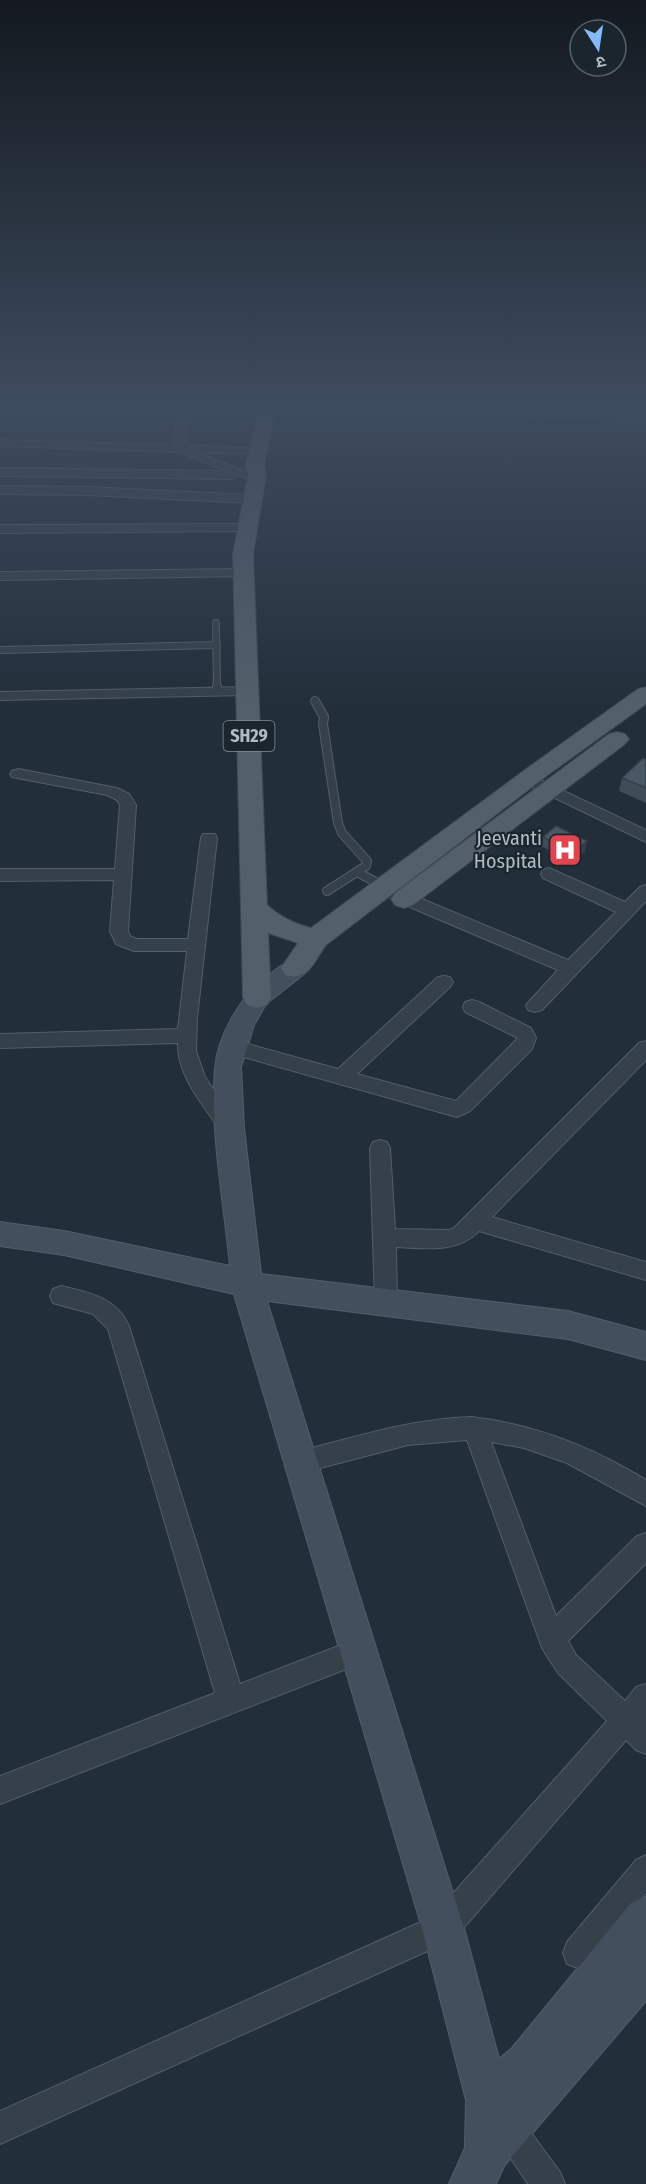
<svg xmlns="http://www.w3.org/2000/svg" width="646" height="2184" font-family="'Fira Sans Condensed','Noto Sans Devanagari',sans-serif">
<rect width="100%" height="100%" fill="#222e39"/>
<g fill="none" stroke-linecap="round" stroke-linejoin="round">
<g stroke="#535e67" stroke-width="8">
<path id="lane-far1" d="M474 411 646 418
M216 623 217 688
M0 650 217 645"/>
</g>
<g stroke="#535e67" stroke-width="10">
<path id="lane" d="M217 686V692
M0 696 247 691
M315 701 324 717 323 724 338 823 342 833 367 861 366 866 327 891
M357 872 385 887"/>
</g>
<g stroke="#535e67" stroke-width="2">
<path id="street" d="M0 406 183 410 194 406H208L207 409 189 415 185 435 187 445 261 449V453L257 454 198 453 262 478 256 482 238 475 232 479 0 476V468L227 471 180 452 0 446V440L175 445 174 435 178 416 0 410Z
M0 486 88 487 252 495 258 499 252 503 88 495 0 494Z
M246 524 250 525 252 528 250 531 0 533V525Z
M244 569 249 570 251 573 249 576 0 580V572Z
M18 769 117 788 129 794 136 805 128 931 130 936 136 939H188L201 838 203 834H215L217 838 197 1018 196 1051 205 1077 240 1128 237 1134 230 1136 223 1134C205 1107 177 1077 178 1043L0 1048V1034L178 1029 187 951H134L116 944 110 931 114 880 0 881V869H115L120 805 117 800 107 795 12 777 10 774 12 771Z
M528 774 646 830V842L522 782 520 779 522 776Z
M549 868 625 902 640 887 646 885V901L542 1010 535 1012 528 1010 526 1005 558 970 398 902 379 891 377 887 379 883H391L410 894 568 960 616 912 543 878 541 874 543 870Z
M444 976 450 977 453 982 450 987 357 1074 456 1101 518 1038 465 1012 463 1007 465 1002 472 1000 479 1002 531 1028 536 1038 532 1049 470 1111 457 1117 233 1054 226 1052 224 1047 226 1042 233 1040 338 1069 438 977Z
M646 1041V1060L492 1217 646 1262V1280L479 1231C456 1254 425 1248 396 1247L397 1303 394 1310 386 1313 378 1310 375 1303 370 1148 373 1142 380 1140 387 1142 390 1148 395 1229 449 1230 454 1228 639 1043Z
M61 1286C90 1293 116 1297 129 1326L240 1684 359 1638 368 1642 372 1651 368 1660 359 1664 0 1804V1776L215 1693 108 1329 93 1314 53 1303 50 1296 53 1289Z
M471 1417C535 1424 592 1447 646 1480V1506L567 1463 524 1448 491 1442 556 1616 637 1536 646 1533V1563L568 1641 576 1655 625 1701 636 1687 646 1684V1754L636 1750 626 1740 454 1939 0 2144V2111L432 1917 607 1721 558 1673 542 1648 467 1440 408 1445 301 1473 292 1470 289 1462 292 1454 301 1451C358 1436 412 1419 471 1417Z
M646 1855V1893L589 1964 578 1968 567 1964 563 1953 567 1942 636 1860Z
M508 2111 519 2116 560 2172 565 2184H528L497 2138 492 2127 497 2116Z"/>
</g>
<g stroke="#535e67" stroke-width="2">
<path id="secondary" d="M295 959 304 962 307 968 304 974 266 1004 254 1025 241 1067 244 1128 261 1274 568 1311 646 1332V1360L568 1339 267 1301 464 1928 499 2059 512 2048 631 1903 646 1897V2001L504 2166 496 2184H449L465 2148 466 2100 422 1928 234 1294 64 1255 0 1246V1222L64 1231 230 1266C224 1204 210 1131 215 1069 217 1037 240 998 264 979 274 971 283 963 295 959Z"/>
</g>
<g stroke="#3f4953" stroke-width="2">
<path id="primary" d="M259 406H276L264 464 266 475 253 554 267 905C280 917 295 924 311 928L529 767 638 689 646 687V704L545 777 326 945C314 961 309 982 285 975L281 968 298 943 268 933 271 998 267 1005 257 1008 247 1005 243 998 233 554 248 475 246 464Z
M617 732 625 734 629 739 625 744 413 905 404 908 395 905 391 899 395 893 609 734Z"/>
</g>
<use href="#lane-far1" stroke="#35404a" stroke-width="6"/>
<use href="#lane" stroke="#35404a" stroke-width="8"/>
<use href="#street" fill="#35404a" fill-rule="evenodd"/>
<use href="#secondary" fill="#434f5d" fill-rule="evenodd"/>
<use href="#primary" fill="#535f6a" fill-rule="evenodd"/>
</g>
<path fill="#404c57" d="M646 760V803L619 791 622 778Z
M543 837 585 851 572 862 541 846Z"/>
<path fill="#343e47" d="M587 841 585 851 572 862 573 853Z"/>
<path fill="#4a5865" stroke="#343e47" stroke-width="1.5" d="M643 758 646 760V788L622 778Z
M556 826 587 841 573 853 543 837Z"/>
<linearGradient id="sky" x2="0" y2="1"><stop stop-color="#13191f"/><stop offset="0.57" stop-color="#3e4c5f"/><stop offset="1" stop-color="#3e4c5f" stop-opacity="0"/></linearGradient>
<rect width="646" height="712" fill="url(#sky)"/>
<defs>
<g id="hospital-square" transform="scale(1.725)"><rect x="-9" y="-9" width="18" height="18" rx="4" fill="#e0444e" stroke="#1b252e"/><path d="M-5-5h3v3.5h4V-5h3V5h-3V1.5h-4V5h-3Z" fill="#fff"/></g>
</defs>
<g fill-rule="evenodd">
<use href="#hospital-square" x="565" y="850"/>
</g>
<g text-anchor="middle" dominant-baseline="central" stroke-width="4.5" stroke-linejoin="round" paint-order="stroke">
<rect fill="#1b252e" stroke="#838e98" stroke-width="1.5" x="223.5" y="721" width="51" height="30" rx="4.5"/>
<g font-size="18" font-weight="bold" fill="#b0bbc6">
<text x="249" y="736">SH29</text>
</g>
<g font-size="20" fill="#b0bbc6" stroke="#1b252e" text-anchor="end">
<text x="542" y="838">Jeevanti<tspan x="542" dy="23">Hospital</tspan></text>
</g>
</g>
<g transform="translate(598 48) rotate(168)"><circle r="28" fill="#1b252e" stroke="#57616b" stroke-width="1.5"/>
<path d="M0-4.5L10 22L0 15L-10 22Z" fill="#85bbf6"/>
<text y="-9" font-size="16" font-weight="bold" text-anchor="middle" fill="#b0bbc6">उ</text>
</g>
</svg>
